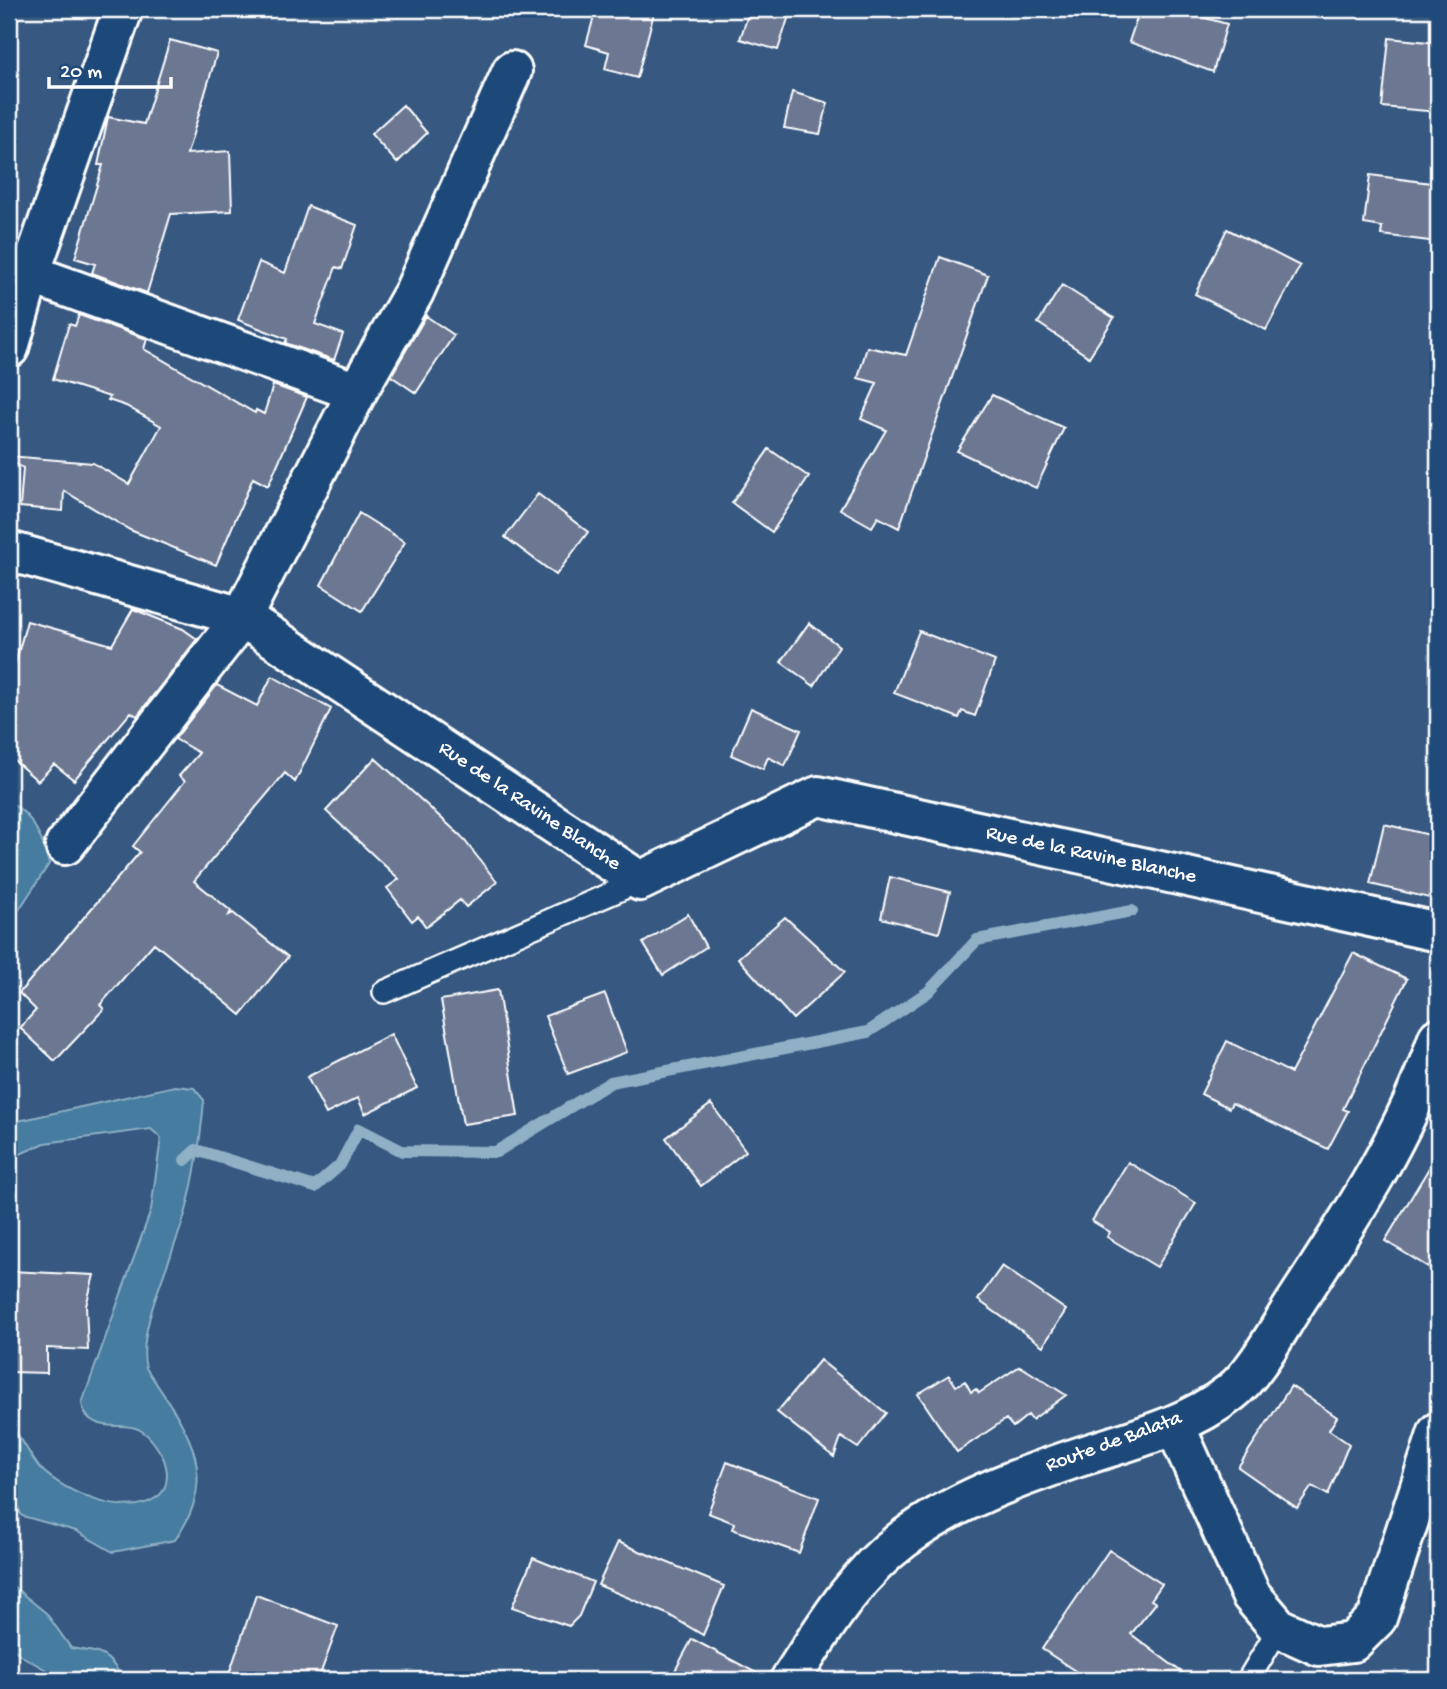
<svg xmlns="http://www.w3.org/2000/svg" width="1447" height="1689" font-family="'Gochi Hand',sans-serif">
<rect width="100%" height="100%" fill="#365881"/>
<filter id="ink" filterUnits="userSpaceOnUse"><feTurbulence type="fractalNoise" baseFrequency=".0143" numOctaves="2"/><feDisplacementMap in="SourceGraphic" scale="14" xChannelSelector="R" yChannelSelector="G"/><feConvolveMatrix kernelMatrix="1 2 1 2 8 2 1 2 1" color-interpolation-filters="sRGB"/></filter>
<g filter="url(#ink)">
<path fill="#447c9f" stroke="#8fb0c5" stroke-width="2" d="M9 802C34 815 42 838 49 864L9 925Z
M175 1086 194 1088 204 1100C201 1135 196 1172 187 1207 177 1249 135 1329 146 1368 184 1426 224 1472 175 1540L113 1552 76 1531 22 1516 9 1491V1425C23 1437 28 1454 40 1468 64 1492 126 1520 157 1497 165 1492 167 1482 167 1473 166 1463 164 1458 158 1449 136 1413 119 1434 93 1421 86 1417 83 1410 82 1403L151 1210 161 1138 151 1129 45 1143 9 1159V1123Z
M9 1583 46 1613 71 1648C102 1653 107 1652 124 1680H64L20 1655 9 1644Z"/>
<g fill="none" stroke-linecap="round" stroke-linejoin="round">
<path stroke="#8fb0c5" stroke-width="12" d="M185 1160 196 1150 315 1187 340 1165 359 1129 402 1151 496 1152 611 1082 868 1032 928 992 977 940 1132 911"/>
</g>
<path fill="#6c7792" stroke="#fff" stroke-width="2" d="M596 9H655L637 78 605 69 609 52 586 45Z
M750 9H791L778 50 740 39Z
M1140 9H1173L1227 24 1213 72 1129 42Z
M1389 38 1438 43V112L1382 107Z
M170 40 217 53 187 154 230 151 232 211 171 214 147 293 92 273 95 264 75 258 103 165H98L108 117 144 124Z
M792 92 828 103 820 134 784 128Z
M403 105 427 133 397 163 371 134Z
M1370 175 1438 184V242L1381 235 1382 227 1364 224Z
M308 206 357 225 342 269 336 267 315 324 343 334 334 360 285 343 287 339 238 320 259 262 285 273Z
M1227 229 1300 266 1266 330 1195 294Z
M940 257 988 275 899 528 878 517 872 527 840 509 886 430 861 419 877 383 858 378 867 347 906 355Z
M1062 285 1114 318 1089 357 1038 323Z
M79 315 147 339 144 349 255 413 256 410 264 414 273 385 307 397 268 486 253 478 216 565 130 530 64 491 63 511 20 507 23 468 9 460V456L93 463 129 484 161 426 126 406 108 400 110 397 53 379 69 324 75 326Z
M426 316 454 335 416 393 391 376Z
M992 395 1064 428 1036 488 957 451Z
M769 449 809 477 772 532 732 503Z
M538 494 588 532 556 575 505 537Z
M359 513 405 542 362 611 321 585Z
M133 609 183 629 197 639 137 716 131 712 74 780 54 764 38 781 9 756V686L27 621 112 645Z
M809 623 839 646 814 686 781 662Z
M919 631 995 661 975 716 962 711 959 718 894 693Z
M272 676 331 709 295 782 285 773 194 881 231 911 229 915 233 913 288 957 241 1015 154 943 100 1005 104 1009 55 1061 20 1028 36 1010 19 993 140 852 133 846 185 781 179 776 199 753 175 739 217 685 257 706Z
M751 708 801 730 785 766 768 757 763 769 731 755Z
M375 758 461 836 497 882 466 907 460 900 426 927 418 916 412 921 387 888 399 879 326 811Z
M1384 824 1438 837V900L1370 884Z
M890 877 950 892 939 933 881 918Z
M688 914 706 947 663 975 643 943Z
M785 917 845 972 793 1019 738 958Z
M1353 953 1407 979 1343 1109 1348 1111 1328 1149 1232 1103 1229 1108 1201 1094 1227 1041 1291 1073Z
M498 990 518 1116 463 1124 441 1000Z
M605 994 627 1052 568 1074 545 1016Z
M391 1034 417 1088 365 1114 358 1098 326 1114 307 1077Z
M711 1104 746 1151 701 1186 666 1138Z
M1438 1153V1273L1385 1241Z
M1128 1162 1196 1203 1157 1267 1107 1237 1110 1232 1092 1221Z
M1002 1266 1066 1310 1043 1346 978 1300Z
M9 1271 94 1275 86 1306 88 1350 47 1348V1373L9 1372Z
M820 1360 886 1413 858 1448 841 1437 834 1457 777 1412Z
M1020 1366 1066 1395 1032 1420 1028 1415 1013 1427 1006 1419 957 1452 918 1394 949 1375 956 1386 965 1381 971 1392 976 1389 979 1393Z
M1291 1386 1337 1417 1329 1430 1349 1444 1328 1495 1312 1486 1297 1508 1238 1467Z
M727 1462 819 1498 799 1553 732 1529 734 1523 708 1513Z
M618 1542 724 1586 703 1635 667 1614 598 1585Z
M1109 1550 1162 1584 1151 1600 1156 1603 1131 1634 1192 1680H1089L1042 1649Z
M533 1558 593 1582 579 1616 569 1626 512 1607Z
M256 1595 338 1626 318 1680H227Z
M692 1639 768 1679V1680H670Z"/>
<g fill="none" stroke-linecap="round" stroke-linejoin="round">
<g stroke="#fff" stroke-width="26">
<path id="service" d="M384 992 640 881
M1248 1680 1279 1628"/>
</g>
<g stroke="#fff" stroke-width="44">
<path id="minor" d="M30 274 357 392
M9 348 30 274 123 9
M9 551 242 617 640 881 818 796 1438 932
M65 845 242 617 357 392 414 292 512 71"/>
</g>
<g stroke="#fff" stroke-width="44">
<path id="tertiary" d="M1175 1426 1251 1595 1279 1628 1319 1646 1353 1642 1377 1618 1438 1432"/>
</g>
<g stroke="#fff" stroke-width="44">
<path id="secondary" d="M790 1680C822 1631 854 1576 902 1540 955 1500 1017 1478 1079 1457 1130 1440 1186 1427 1230 1393 1254 1375 1276 1333 1292 1308 1348 1222 1406 1135 1438 1038"/>
</g>
<use href="#service" stroke="#1f4a7a" stroke-width="21"/>
<use href="#minor" stroke="#1f4a7a" stroke-width="38"/>
<use href="#tertiary" stroke="#1f4a7a" stroke-width="38"/>
<use href="#secondary" stroke="#1f4a7a" stroke-width="38"/>
</g>
</g>
<g text-anchor="middle" dominant-baseline="central" stroke-width="7" stroke-linejoin="round" paint-order="stroke">
<g font-size="21" fill="#fff" stroke="#1f4a7a">
<text transform="translate(529 807) rotate(34)">Rue de la Ravine Blanche</text>
<text transform="translate(1091 856) rotate(12)">Rue de la Ravine Blanche</text>
<text transform="translate(1114 1443) rotate(-20)">Route de Balata</text>
</g>
</g>
<rect width="1447" height="1689" fill="none" stroke="#1f4a7a" stroke-width="35"/>
<rect x="18" y="18" width="1412" height="1654" fill="none" stroke="#fff" stroke-width="2.5" filter="url(#ink)"/>
<path d="M49 77v10h122v-10" fill="none" stroke="#ffffff" stroke-width="3.5"/>
<text x="60" y="77" font-size="21" fill="#ffffff" stroke="#1f4a7a" stroke-width="5" paint-order="stroke">20 m</text>
</svg>
